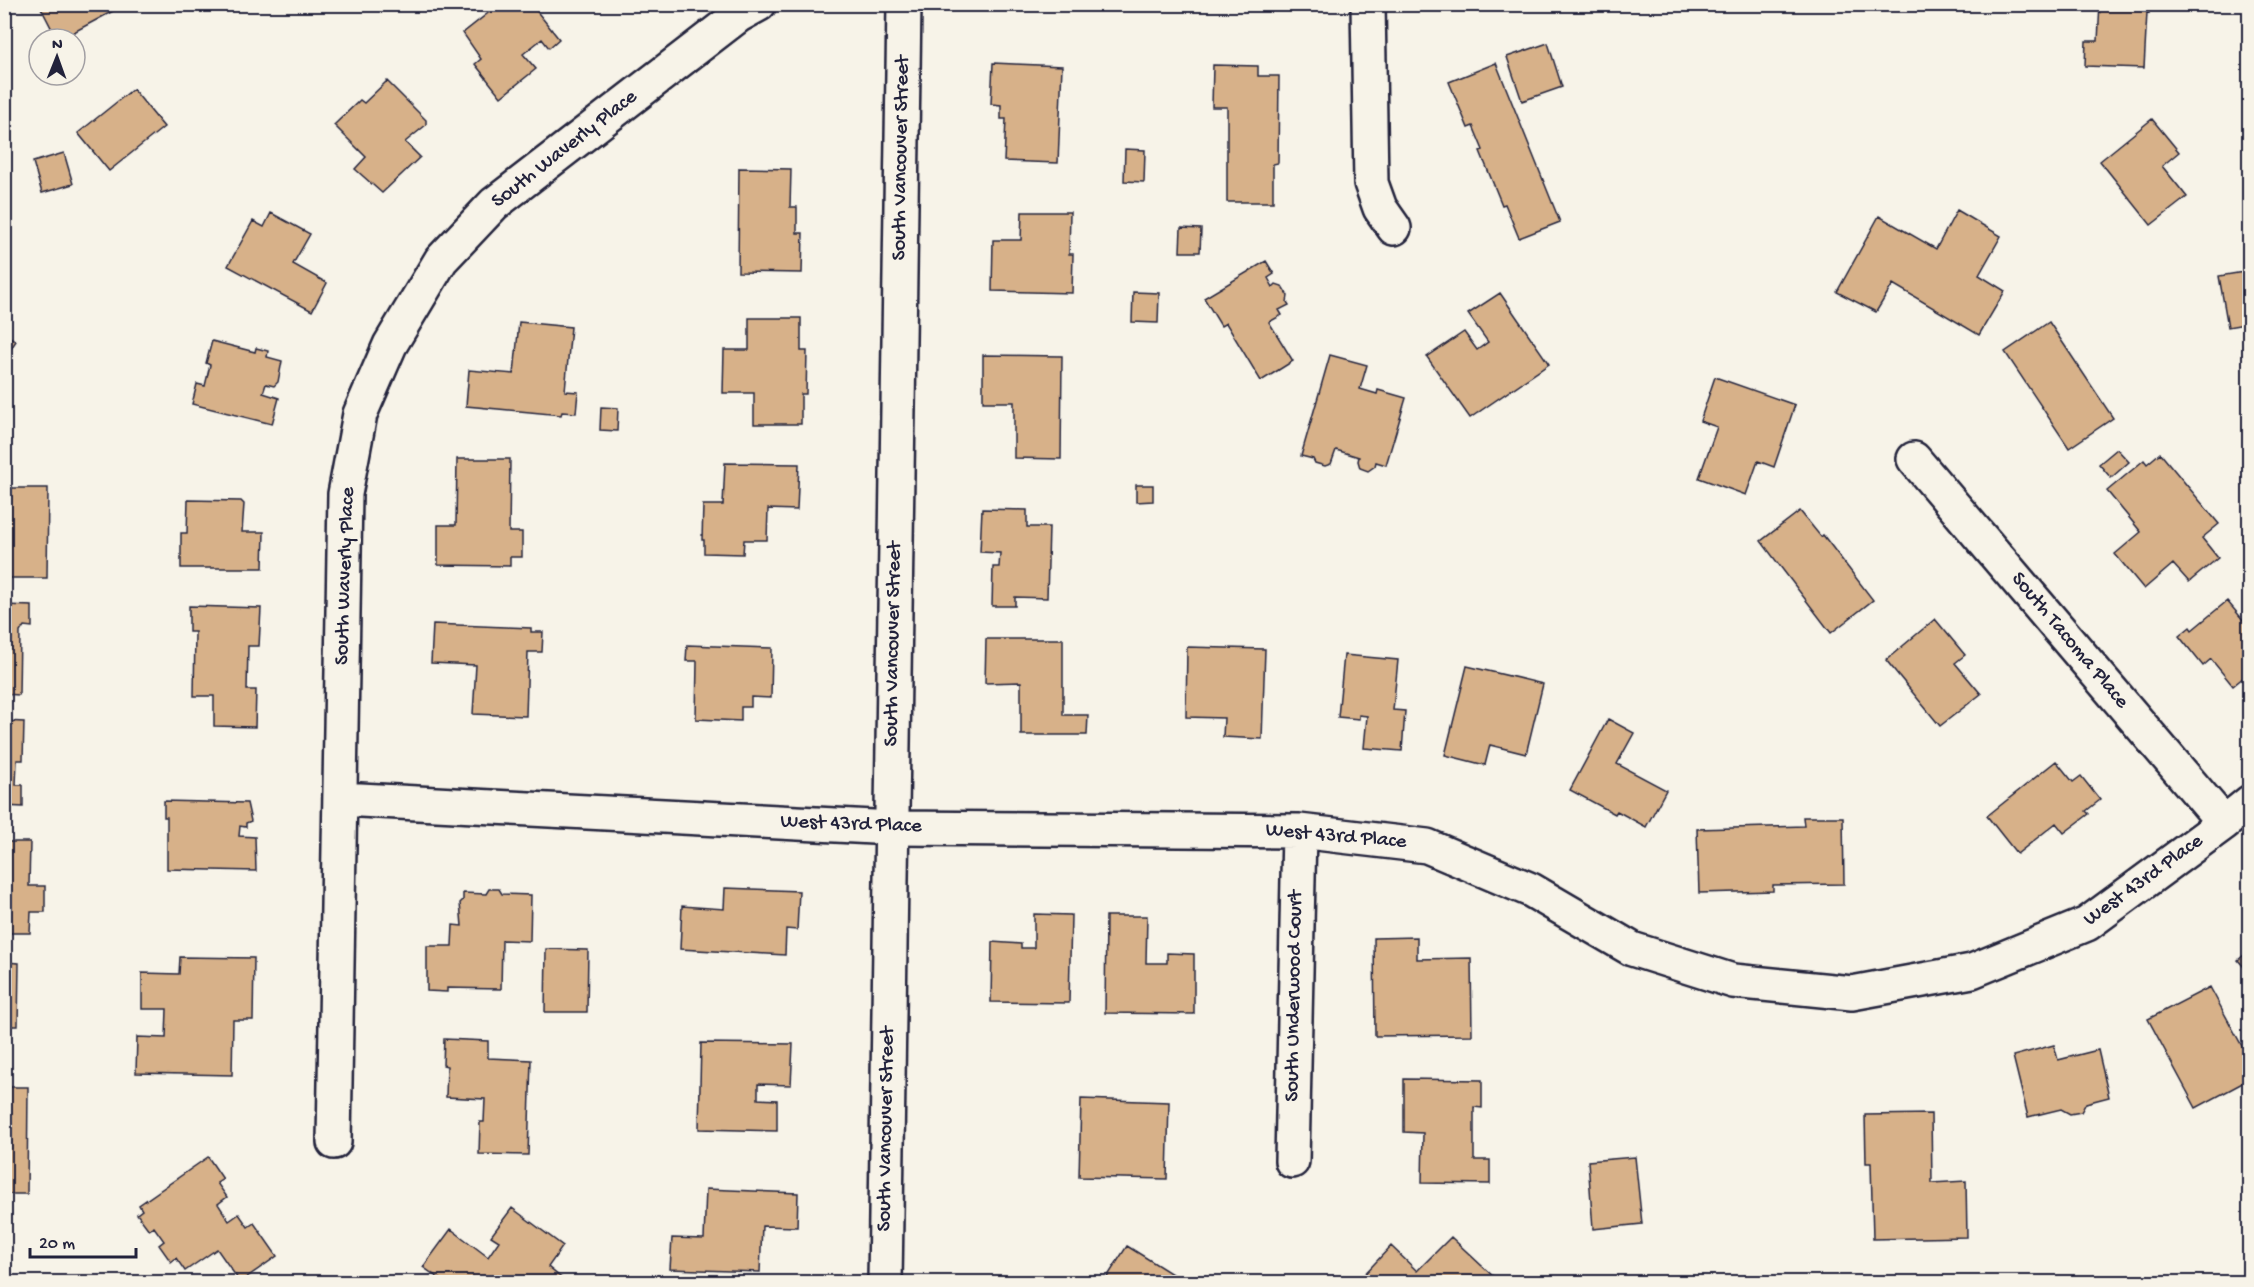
<svg xmlns="http://www.w3.org/2000/svg" width="2254" height="1287" font-family="'Gochi Hand',sans-serif">
<rect width="100%" height="100%" fill="#f7f3e8"/>
<filter id="ink" filterUnits="userSpaceOnUse"><feTurbulence type="fractalNoise" baseFrequency=".0167" numOctaves="2"/><feDisplacementMap in="SourceGraphic" scale="12" xChannelSelector="R" yChannelSelector="G"/><feConvolveMatrix kernelMatrix="1 2 1 2 8 2 1 2 1" color-interpolation-filters="sRGB"/></filter>
<g filter="url(#ink)">
<path fill="#d7b189" stroke="#22223b" stroke-width="1.5" d="M39 4H126L61 39H57Z
M496 4H531L559 39 549 48 542 39 523 54 536 69 501 97 475 64 481 59 463 33 497 6Z
M2100 4H2149V13L2147 12 2144 68 2085 66 2086 41H2098Z
M1548 43 1562 87 1522 101 1507 57Z
M993 63 1062 66 1058 163 1004 161 1006 119H1001V105L991 104Z
M1496 63 1560 222 1519 238 1505 204 1502 205 1480 151 1483 150 1473 126 1468 128 1449 82Z
M1213 65 1258 66V76H1279L1278 163 1273 164V202H1227V107H1212Z
M387 81 426 120V125L405 142 420 157 382 193 355 169 366 157 334 125 360 100 364 103Z
M133 89 164 127 109 171 78 133Z
M2152 119 2179 152 2162 166 2187 197 2151 225 2100 161Z
M1125 149 1145 150 1144 182 1124 181Z
M64 153 73 184 42 193 33 162Z
M739 168 791 169 790 207H797V233H803L802 273 738 272Z
M1957 210 2001 236 1979 275 2005 291 1979 335 1893 284 1876 312 1837 292 1879 216 1936 249Z
M1022 212H1070L1069 254H1073L1072 293 992 291 993 240H1021Z
M271 213 310 234 293 264 327 283 312 311 228 266 253 221 264 227Z
M1181 228 1201 229 1200 252H1180Z
M1266 261 1274 274 1268 278 1273 287 1276 284 1282 286 1288 296 1287 302 1289 305 1279 310 1282 315 1269 322 1293 361 1261 381 1226 323 1221 326 1204 298Z
M2250 271V323L2228 327 2219 276Z
M1133 292 1159 293 1158 323 1132 322Z
M1500 293 1549 364 1470 418 1427 357 1464 332 1477 350 1488 342 1468 314Z
M749 318H801V351H807L806 394H801V424H754V393H723L724 350H749Z
M519 322 571 327 565 391 578 392 576 413 562 412 561 415 466 406 469 370 514 374Z
M2049 322 2113 418 2069 448 2005 352Z
M4 333 16 341 4 359Z
M212 341 255 352 256 348 268 351 267 357 282 361 278 382 274 386 266 384 263 393 279 398 272 424 192 404 197 384 205 386 210 365 206 363Z
M983 355 1062 356 1061 459 1014 458V402H983Z
M1330 355 1367 365 1360 389 1377 394 1378 390 1406 398 1386 465 1376 462 1375 466 1368 471 1360 468 1358 461 1359 457 1336 450 1331 464 1325 466 1315 463 1313 459 1301 456Z
M1715 377 1795 405 1774 467 1758 461 1746 495 1699 478 1717 427 1700 421Z
M601 407 618 408 617 431 600 430Z
M2117 449 2129 462 2111 478 2099 464Z
M2160 453 2219 524 2202 538 2218 558 2189 582 2173 564 2144 589 2115 554 2141 532 2107 491 2144 460 2147 464Z
M457 459H510L509 532H522V557H510V566L438 565V525H456Z
M725 463 799 464 797 510 768 509 767 540H744L743 554 704 553V540H702L703 505H723Z
M1136 485H1153V501L1136 502Z
M4 488H48L47 578H4Z
M188 500 241 501 244 504 242 532H264L263 568H181V533H187Z
M982 509 1027 510V527H1049L1047 598 1015 597V606H992L993 567H999L1000 553 980 552Z
M1800 511 1821 537 1823 535 1873 600 1831 633 1761 541Z
M2227 601 2250 628V672L2233 686 2211 659 2203 666 2179 636 2190 627 2192 630Z
M4 605 32 606V627L24 626 20 632 19 695 4 694Z
M189 606 261 608 259 646H248L247 690H256L255 727 214 726V696H194L195 632H189Z
M1935 619 1965 655 1955 663 1981 694 1940 726 1886 660Z
M433 624 531 628V632H543L542 652H528L526 716 473 714 476 665 431 663Z
M986 639H1063V715H1088L1087 735H1021V682L985 683Z
M687 645 772 648 771 698 751 697V707H741V721L696 719 697 661H686Z
M1187 647 1265 649 1262 739 1223 737 1224 718 1186 717Z
M1344 655 1398 660 1393 710 1405 711 1402 751 1364 748 1367 716 1359 715V719L1338 717Z
M1467 666 1543 684 1526 754 1490 745 1485 765 1445 755Z
M1608 719 1634 733 1617 764 1666 790 1646 827 1617 811 1615 814 1570 790Z
M4 721 24 722 23 760H17L16 785H23V807L4 806Z
M2056 761 2073 782 2081 776 2100 800 2086 811 2089 814 2064 833 2056 823 2017 854 1987 816Z
M164 801 247 803 251 821 246 823V827L240 826 239 836 255 837 256 871 167 869V817H164Z
M1803 817H1843L1844 884 1773 885V891L1699 893 1697 829 1804 826Z
M4 842H30L29 886H45V912H31L30 933H4Z
M725 888 799 891 797 930 786 929 785 955 680 949 682 906 724 909Z
M489 889H499L502 894 531 895 530 941 502 940 501 989 447 988V992L427 991V946H452L453 925 462 926 460 903 463 900V893L486 894Z
M1034 914 1071 915 1069 1003 991 1002 992 942 1021 944V948H1034Z
M1106 916H1147L1146 963H1167V953L1194 954V1014L1105 1013Z
M1417 937V959L1471 958 1472 1035 1375 1036 1374 938Z
M546 949 588 950 587 1012H545Z
M2250 950V974L2238 960Z
M180 957 254 958 253 1020H233L232 1075 136 1073 137 1037 166 1038 167 1009H142V973L179 974Z
M4 962 19 963 18 1026H9V1054H4Z
M2210 987 2250 1061V1079L2196 1108 2148 1019Z
M444 1039 488 1041V1058L531 1060 528 1155 479 1154 480 1122H484L485 1099 446 1097 447 1066 443 1065Z
M701 1043 793 1044 791 1085 758 1084V1099L777 1100V1131L699 1129Z
M2054 1045 2058 1060 2098 1050 2109 1097 2086 1103 2081 1112 2070 1114 2061 1109 2028 1117 2013 1056Z
M1404 1079 1482 1080V1108L1474 1107V1160H1490V1184L1422 1183 1423 1133 1404 1132Z
M4 1087H28L27 1194H4Z
M1081 1099 1169 1102 1167 1179 1079 1177Z
M1931 1114 1932 1183 1966 1181 1967 1237 1873 1239 1871 1163H1866L1865 1115Z
M208 1157 223 1179 217 1183 227 1197 218 1204 229 1221 239 1214 248 1227 254 1223 277 1256 240 1282 217 1249 185 1271 176 1258 171 1262 159 1245 164 1241 154 1227 149 1230 137 1214 142 1210 139 1205Z
M1635 1157 1642 1224 1593 1229 1588 1161Z
M706 1189 798 1193 797 1227 762 1226 760 1272 670 1269 672 1238 704 1239Z
M512 1208 563 1246 548 1267 565 1281 564 1282H444L423 1267 451 1229 488 1257 499 1241 491 1236Z
M1451 1237 1497 1280 1496 1282H1361L1359 1280 1391 1246 1417 1271Z
M1127 1246 1185 1282H1104Z"/>
<g fill="none" stroke-linecap="round" stroke-linejoin="round">
<g stroke="#22223b" stroke-width="38">
<path id="street" d="M1368 4 1371 183 1380 208 1394 228
M1914 459 2224 823
M341 799 892 828 1299 831 1427 846 1531 890 1632 949 1733 981 1852 993 1972 971 2087 924 2224 823 2250 802
M334 1142 345 494 360 414 390 345 441 260 494 204 739 15 759 4
M1292 1161 1299 831"/>
</g>
<g stroke="#22223b" stroke-width="38">
<path id="secondary" d="M885 1282 904 4"/>
</g>
<use href="#street" stroke="#f7f3e8" stroke-width="33"/>
<use href="#secondary" stroke="#f7f3e8" stroke-width="33"/>
</g>
</g>
<g text-anchor="middle" dominant-baseline="central" stroke-width="6" stroke-linejoin="round" paint-order="stroke">
<g font-size="21" fill="#22223b" stroke="#f7f3e8">
<text transform="translate(565 150) rotate(-38)">South Waverly Place</text>
<text transform="translate(902 158) rotate(-89)">South Vancouver Street</text>
<text transform="translate(346 576) rotate(-88)">South Waverly Place</text>
<text transform="translate(2069 641) rotate(50)">South Tacoma Place</text>
<text transform="translate(894 644) rotate(-89)">South Vancouver Street</text>
<text transform="translate(851 825) rotate(2)">West 43rd Place</text>
<text transform="translate(1336 837) rotate(5)">West 43rd Place</text>
<text transform="translate(2144 881) rotate(-36)">West 43rd Place</text>
<text transform="translate(1295 996) rotate(-89)">South Underwood Court</text>
<text transform="translate(887 1129) rotate(-89)">South Vancouver Street</text>
</g>
</g>
<rect width="2254" height="1287" fill="none" stroke="#f7f3e8" stroke-width="24"/>
<rect x="12" y="12" width="2230" height="1263" fill="none" stroke="#22223b" stroke-width="2" filter="url(#ink)"/>
<g transform="translate(57 57) rotate(1)"><circle r="28" fill="#f7f3e8" stroke="#a29fa3" stroke-width="1.5"/>
<path d="M0-4.5L10 22L0 15L-10 22Z" fill="#22223b"/>
<text y="-9" font-size="16" font-weight="bold" text-anchor="middle" fill="#22223b">N</text>
</g>
<path d="M30 1248v9h106v-9" fill="none" stroke="#22223b" stroke-width="3"/>
<text x="39" y="1248" font-size="18" fill="#22223b" stroke="#f7f3e8" stroke-width="4.5" paint-order="stroke">20 m</text>
</svg>
